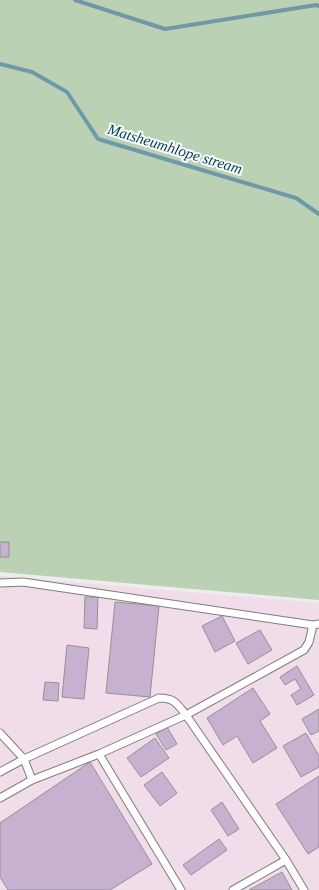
<svg xmlns="http://www.w3.org/2000/svg" width="319" height="890" font-family="Georgia,serif">
<rect width="100%" height="100%" fill="#ededee"/>
<path fill="#f1dcea" d="M0 576 319 603V890H0Z"/>
<path fill="#bad2b3" d="M0 0H319V600L0 572Z"/>
<g fill="none" stroke-linecap="round" stroke-linejoin="round">
<path stroke="#6f99a8" stroke-width="4" d="M75 0 165 29 316 5 319 6
M0 64 32 72 67 92 98 139 296 198 319 214"/>
</g>
<path fill="#c6b1d1" stroke="#939293" d="M0 542H9V557H0Z
M85 597H98L97 629 84 628Z
M115 602 159 606 150 697 106 693Z
M222 616 235 641 215 652 202 626Z
M260 630 272 650 248 664 236 643Z
M67 645 89 648 84 699 62 697Z
M297 666 314 695 297 705 291 695 301 689 295 679 285 685 280 677Z
M45 682 59 683 58 701 43 700Z
M253 688 270 714 260 721 277 748 253 763 237 736 223 745 207 718Z
M319 709V731L311 735 302 719Z
M167 727 177 744 166 750 156 734Z
M306 733 319 756V767L301 777 283 746Z
M155 738 169 758 141 777 127 758Z
M90 762 152 864 110 890H8L0 877V823Z
M162 772 177 793 160 806 144 785Z
M319 776V847L308 854 276 804Z
M222 802 239 829 228 836 211 810Z
M219 839 227 850 191 875 183 865Z
M282 872 292 890H249Z"/>
<g fill="none" stroke-linecap="round" stroke-linejoin="round">
<g stroke="#7d7d7e" stroke-width="9">
<path id="service" d="M0 583 23 582 313 625 319 624
M0 733 24 759 32 780
M99 754 181 890
M0 772 24 759 159 698C175 698 177 704 186 715L286 860 304 890
M0 798 32 780 99 754 186 715 304 650 309 642 313 625
M233 890 286 860"/>
</g>
<use href="#service" stroke="#fff" stroke-width="7"/>
</g>
<g text-anchor="middle" dominant-baseline="central" stroke-width="4" stroke-linejoin="round" paint-order="stroke">
<g font-size="15" font-style="italic" fill="#004153" stroke="#fafafc">
<text transform="translate(175 149) rotate(17)">Matsheumhlope stream</text>
</g>
</g>
</svg>
